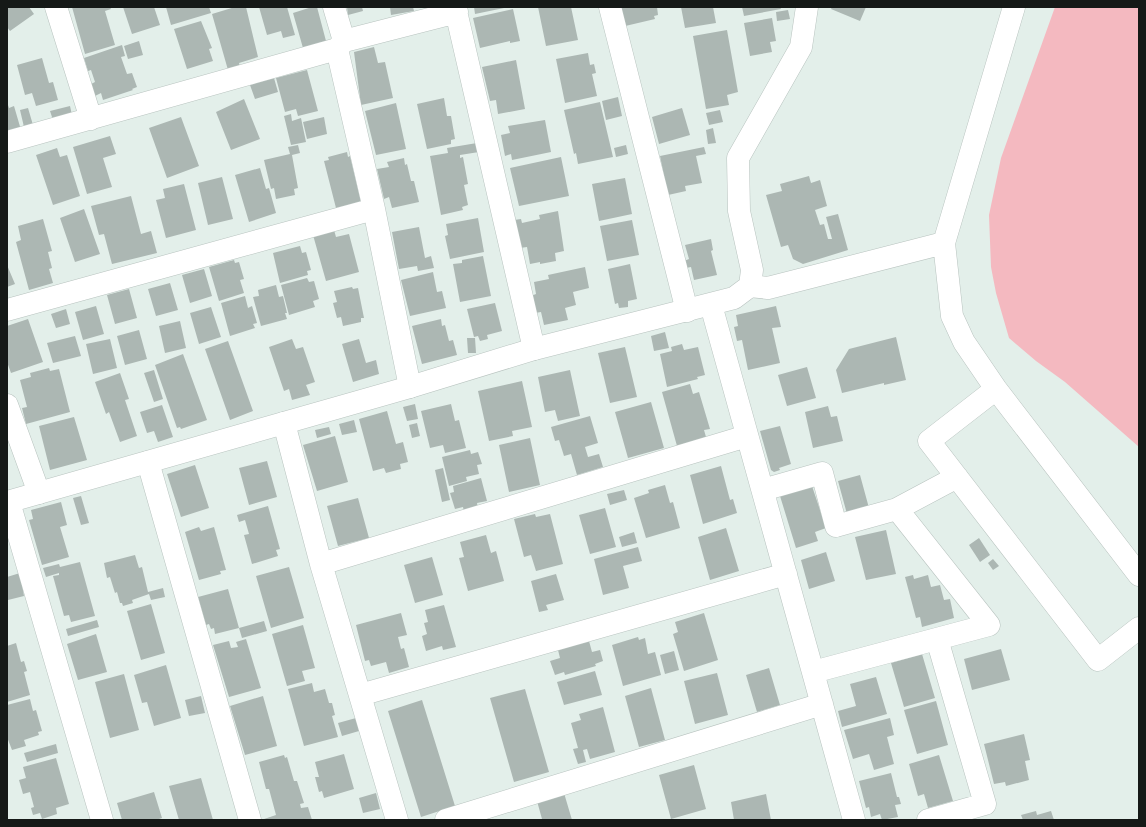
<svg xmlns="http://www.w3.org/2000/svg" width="1146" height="827" font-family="Manrope,sans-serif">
<rect width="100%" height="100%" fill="#e3efea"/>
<path fill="#f4b9c0" d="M1055 7H1139V447L1065 382 1036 361 1009 338 996 293 991 267 989 215 1001 158Z"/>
<path fill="#acb7b3" d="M7 7H29L34 14 10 31 7 27Z
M72 7H110L111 9 105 11 115 45 85 54Z
M123 7H154L160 25 132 34Z
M166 7H209L211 13 171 25Z
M235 7H246L258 57 239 63 240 67 228 70 212 14Z
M259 7H287L295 35 283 38 281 31 267 35Z
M312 7H317L326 41 303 48 293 13Z
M347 7H362L363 11 348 15Z
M390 7H413L414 11 391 15Z
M474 7H504V8L475 14Z
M538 7H571L578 40 546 46Z
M617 7H657L658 15 654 16 655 19 621 27Z
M681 7H713L716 23 685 28Z
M742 7H780L781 9 744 16Z
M832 7H866L860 21 831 9Z
M513 9 520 41 510 43V41L480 48 473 18Z
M788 10 790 19 777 21 776 12Z
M772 18 776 41 770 42 772 52 750 56 744 23Z
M201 21 212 48 209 49 213 61 187 69 174 29Z
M727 30 738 92 727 95 729 105 706 109 693 36Z
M139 41 143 55 128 59 124 46Z
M122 45 125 56 121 57 127 74 132 73 137 87 132 89 133 90 103 100 101 93 93 97 89 85 95 82 91 70 88 71 84 58Z
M374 47 378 63 385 62 393 98 361 105 354 52Z
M588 53 590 65 594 64 596 73 592 74 597 96 565 103 556 59Z
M42 58 49 83 53 82 58 100 36 106 32 93 25 95 17 65Z
M516 60 525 109 498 114 496 100 490 101 482 67Z
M307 70 318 111 298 116 296 109 285 112 276 78Z
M274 78 278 92 255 99 250 85Z
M618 97 622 116 606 120 602 101Z
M444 98 447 116H451L455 139 451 140V144L427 149 417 104Z
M244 99 260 139 231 150 216 112Z
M7 102 9 108 14 106 21 130 7 134Z
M600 102 613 157 578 164 576 153 574 154 564 110Z
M396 103 406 149 376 155 365 111Z
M70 106 72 115 53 120 50 111Z
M28 108 33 125 24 127 20 110Z
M682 108 690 135 659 144 652 117Z
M720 110 723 122 709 125 706 113Z
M291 114 292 121 301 118 306 142 291 145 284 116Z
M181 117 199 166 167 178 149 128Z
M324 117 327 134 307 139 303 122Z
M545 120 551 152 512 160 511 154 505 156 501 135 510 133 508 126Z
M713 128 716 143 708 144 706 130Z
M110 136 116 154 103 158 112 187 87 194 73 147Z
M477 143 479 152 460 155V158L463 157 468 184 464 185 468 205 462 207 463 210 441 215 430 156 448 153 447 148Z
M298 145 300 153 292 155 298 188 294 189 295 195 276 199 274 188 271 189 264 160 290 154 288 147Z
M626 145 628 154 616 157 614 148Z
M704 147 706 154 696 156 702 183 685 186 686 191 668 195 660 156Z
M57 148 60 157 67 155 80 196 53 205 36 155Z
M347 152 348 157 350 156 361 202 336 208 324 161 329 160 328 157Z
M561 157 569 196 519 206 510 168Z
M404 158 405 165 407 164 411 181H414L419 202 392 208 389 197 384 199 377 169 389 167 387 162Z
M260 168 266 189 269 188 276 213 249 222 235 175Z
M809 176 811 183 820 180 827 206 815 210 820 225 824 224 828 239H832L826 217 838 214 848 250 803 264 793 259 788 245 781 247 766 195 782 191 780 184Z
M222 177 233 219 208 225 198 183Z
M625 178 632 214 599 221 592 184Z
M184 184 196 230 166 238 156 200 165 198 163 189Z
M131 196 141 234 151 231 157 253 112 264 104 234 99 235 91 206Z
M84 209 100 254 75 262 60 218Z
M558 211 564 251 555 253 556 261 540 264V262L530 264 527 247 520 248 514 220 521 219 522 223 540 219 539 215Z
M478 218 484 252 450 259 445 236 448 235 446 224Z
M43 219 52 251 48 252 52 268 49 269 53 283 29 290 16 242 21 240 18 226Z
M632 220 639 255 607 261 600 226Z
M419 227 425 258 431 256 434 268 418 271 417 266 399 269 392 232Z
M334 230 336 237 349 234 359 272 326 281 313 235Z
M711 239 713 250 711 251 717 275 694 280 691 267 686 268 684 261 689 259 685 245Z
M300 246 302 253 306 252 311 270 307 271 308 275 280 283 273 253Z
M483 256 491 296 460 302 453 264 462 263V260Z
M234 260 235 263 239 262 244 279 240 280 244 293 219 301 209 267Z
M630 264 637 299 628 301V307L619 308 618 303 615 304 608 269Z
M7 265 15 284 7 287Z
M585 267 589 288 573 292 576 305 565 308 568 320 544 325 541 312 535 313 531 296 536 294 534 282 549 279 548 275Z
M204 269 212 296 190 303 182 275Z
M433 272 437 292 442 291 446 308 410 316 401 280Z
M307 278 309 282 314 281 319 299 313 301 315 307 289 315 281 285Z
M170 283 178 310 156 316 148 289Z
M276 285 279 297 283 296 287 313H285L287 319 261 326 253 297 259 296 258 290Z
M352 287 353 289 358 288 364 318H361V322L343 326 341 317 337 318 333 303 337 302 334 291Z
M129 289 137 318 115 324 107 295Z
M245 296 248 308 252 306 257 323 253 324 255 328 230 336 221 303Z
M495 303 502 331 487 335 488 339 480 341 478 336 474 337 467 309Z
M96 306 104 334 83 340 75 312Z
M776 306 781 327 772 328 780 363 748 370 742 340 737 341 734 327 738 326 736 315Z
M211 307 221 337 199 344 190 313Z
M66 309 70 324 56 328 51 314Z
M28 319 43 362 11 373 7 362V326Z
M441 319 442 326 445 325 449 341 453 340 457 355 422 364 412 326Z
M180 321 186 348 165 353 159 326Z
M139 330 147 359 125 365 117 336Z
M665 332 669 348 654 351 651 336Z
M75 336 81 356 53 363 47 343Z
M896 337 906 380 884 385V383L842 393 836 370 849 349Z
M467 338H475L476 353H468Z
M110 339 117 368 93 374 86 344Z
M292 339 296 349 303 347 315 382 306 385 310 395 292 400 289 389 284 391 269 347Z
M359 339 366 363 376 360 379 374 353 382 342 344Z
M228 341 253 411 230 420 205 349Z
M682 344 684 350 698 347 705 375 697 377 698 379 667 387 660 354 672 351 671 347Z
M625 347 637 397 610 403 598 353Z
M183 354 207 420 181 429 180 427 177 428 155 365Z
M807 367 816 398 787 406 778 375Z
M49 368 50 371 59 369 70 412 26 424 22 408 27 407 20 380 31 377 30 373Z
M154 370 163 399 154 402 144 373Z
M570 370 580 416 558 421 555 410 545 412 538 377Z
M120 373 129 399 125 400 137 436 120 442 109 412 106 414 95 382Z
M522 381 532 427 512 431 513 436 489 441 478 391Z
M690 384 693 394 699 392 710 429 704 430 706 437 677 446 662 392Z
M651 402 664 448 628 458 615 412Z
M415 404 418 419 407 421 403 407Z
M451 404 455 421 459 420 466 448 445 453 443 445 430 448 421 411Z
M162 405 173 437 158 442 154 431 147 433 140 412Z
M828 406 831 417 837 416 843 441 813 448 805 412Z
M387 411 396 444 403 442 408 462 400 464 401 469 386 473 384 468 373 471 359 419Z
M590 416 598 443 585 447 588 457 599 454 603 467 577 475 571 454 564 456 559 440 555 441 551 427Z
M74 417 87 460 50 470 39 426Z
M354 420 357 432 342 435 339 424Z
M417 423 420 436 412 438 409 425Z
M780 426 791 464 779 468 780 470 774 472 771 470 760 431Z
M329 427 331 434 317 438 315 430Z
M335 436 348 482 317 491 303 445Z
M530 438 540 485 509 492 499 445Z
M470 450 471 454 478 452 482 464 477 465 479 474 466 477 467 481 449 486 442 457Z
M267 461 277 497 249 505 239 468Z
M195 465 209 508 181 517 167 474Z
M721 466 730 500 733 499 737 513 703 524 690 475Z
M443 468 450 500 442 502 435 470Z
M860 475 869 508 847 514 838 481Z
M481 478 487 501 477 503 478 508 464 512 463 507 455 509 450 493 454 492 453 486Z
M665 485 670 503 673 502 680 528 646 538 634 498 649 493 648 490Z
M812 486 826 528 815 532 818 541 796 548 780 496Z
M624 490 627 500 610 505 607 494Z
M81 496 89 523 81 525 73 498Z
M358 498 369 538 338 546 327 506Z
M61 502 67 525 60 527 69 557 42 565 29 520 33 519 31 510Z
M268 506 280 549 276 550 278 556 252 564 244 535 249 534 245 520 239 522 237 515Z
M605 508 616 547 590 554 579 515Z
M535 514 536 517 550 514 563 564 536 571 531 555 524 557 514 519Z
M199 527 201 531 214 527 226 570 220 571 221 574 199 580 185 532Z
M726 528 739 571 710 580 698 537Z
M886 530 896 574 866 580 855 537Z
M634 532 637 543 622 547 619 537Z
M486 535 491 553 496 551 504 581 468 591 459 558 464 557 460 542Z
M979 538 990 555 980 562 969 545Z
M638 547 642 561 623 566 629 588 603 595 594 559Z
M826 552 835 581 809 589 801 560Z
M135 555 139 568 142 567 148 592 163 588 165 597 151 600 149 594 132 600 133 603 123 606 122 603H120L117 592 115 593 110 577 107 578 104 563Z
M432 557 443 595 415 603 404 565Z
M993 559 999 566 993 570 988 563Z
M80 562 95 616 71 622 69 615 64 616 53 576 59 575V573L46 577 43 568 59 564 60 567Z
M289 567 304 618 271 628 256 576Z
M20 573 24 596 8 600 7 577Z
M556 574 564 600 546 605 548 610 539 612 531 581Z
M913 575 914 579 928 575 931 587 940 585 944 600 950 599 954 618 922 627 920 617 916 618 905 577Z
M228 589 239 628 215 634 214 628 211 629 209 624 206 625 198 597Z
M151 604 165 653 141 660 127 611Z
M444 605 456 647 443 650 442 646 426 651 422 636 427 634 424 623 428 622 425 610Z
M401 613 407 635 398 637 401 649 404 648 409 667 389 673 386 662 371 666 369 660 365 661 356 625Z
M704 613 718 660 684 671 673 634 678 632 675 622Z
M97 620 99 627 68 636 66 629Z
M264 621 267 631 242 638 239 628Z
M303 625 315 668 302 671 305 681 287 686 272 634Z
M96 634 107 672 78 680 67 644Z
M638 637 639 640 645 638 648 654 655 652 661 675 623 686 612 645Z
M246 639 261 688 229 697 213 645 229 641 231 648 238 647 236 642Z
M589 641 592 652 600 650 603 661 595 664 596 666 565 675 564 672 555 675 550 661 560 658 558 650Z
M16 643 21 662 24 661 27 671 24 672 30 695 7 702V646Z
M1001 649 1010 680 972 690 964 659Z
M674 651 679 670 665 674 660 655Z
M922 654 935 698 904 707 891 663Z
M166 665 181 718 154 726 147 702 142 703 134 675Z
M769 668 780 705 757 712 746 675Z
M595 671 602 695 564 705 557 682Z
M717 673 728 715 695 724 684 681Z
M124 674 139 730 110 738 95 682Z
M876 677 887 714 842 727 838 711 856 706 850 684Z
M312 683 314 692 325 689 329 703H332L335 715 332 716 338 737 304 746 288 689Z
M651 688 665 740 639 747 625 696Z
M525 689 549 772 514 782 490 698Z
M201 696 205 713 189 716 185 700Z
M263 696 277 746 245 755 230 706Z
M30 699 33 711 36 710 42 731 38 732 39 735 24 740 26 746 12 750 7 737V705Z
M422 700 455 806 421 817 388 711Z
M936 701 948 745 917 754 904 710Z
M603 707 615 752 590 759 587 749 583 750 586 762 578 764 573 749 578 748 571 723 581 720 579 714Z
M356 718 359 731 342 736 338 723Z
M890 718 894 735 887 737 894 764 874 770 869 754 853 759 844 730Z
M1024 734 1030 760 1025 761 1029 780 1006 786 1005 782 994 784 984 744Z
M56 744 58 753 27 762 24 753Z
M344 754 354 789 324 798 322 791 319 792 315 777H319L315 762Z
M284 755 285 758 287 757 294 781H297L304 803 300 804 301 808 308 807 312 820H261L276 815 269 789H266L259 762Z
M939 755 953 801 928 808 924 794 918 796 909 764Z
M56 758 69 804 56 808 57 814 42 819 40 813 33 815 31 808 34 807 30 792 23 794 19 780 26 778 23 767Z
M694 765 706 809 671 819 659 775Z
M891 773 897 797H899L901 804 895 805 898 817 882 820 880 814 871 817 869 807 866 808 859 781Z
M201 778 213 820H179L169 786Z
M154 792 162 818 156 820H122L117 803Z
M376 793 380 809 363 813 359 798Z
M564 793 572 820H540L542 819 537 801Z
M766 794 771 820H734L731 802Z
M1036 811 1037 815 1051 811 1054 820H1023L1021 815Z"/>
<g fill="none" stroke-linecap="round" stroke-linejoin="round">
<g stroke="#b8c3bf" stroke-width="23">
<path id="minor" d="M56 7 91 119
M334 7 344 41
M455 7 534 349
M610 7 687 311
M1014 7 944 243 952 316 964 342 996 389 1139 575
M337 49 374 209 410 387
M7 142 337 49 344 41 457 12
M750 286 768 288 944 243
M711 305 854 820
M7 310 374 209
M996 389 929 441 1098 660 1139 628
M7 405 39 493
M284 423 321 564 397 820
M148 462 250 820
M763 490 822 473 836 526 897 509 989 625 813 672
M9 502 102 820
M897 509 957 477
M321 564 747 436
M360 695 786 574
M446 820 822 704
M928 820 985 804 937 639"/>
</g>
<g stroke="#b8c3bf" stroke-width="23">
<path id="tertiary" d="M7 502 410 387 534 349 734 298 750 286 752 270 739 211 738 158 801 47 807 7"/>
</g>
<use href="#minor" stroke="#fff" stroke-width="22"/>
<use href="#tertiary" stroke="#fff" stroke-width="22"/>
</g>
<rect width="1146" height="827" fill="none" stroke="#151917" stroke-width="16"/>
</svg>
